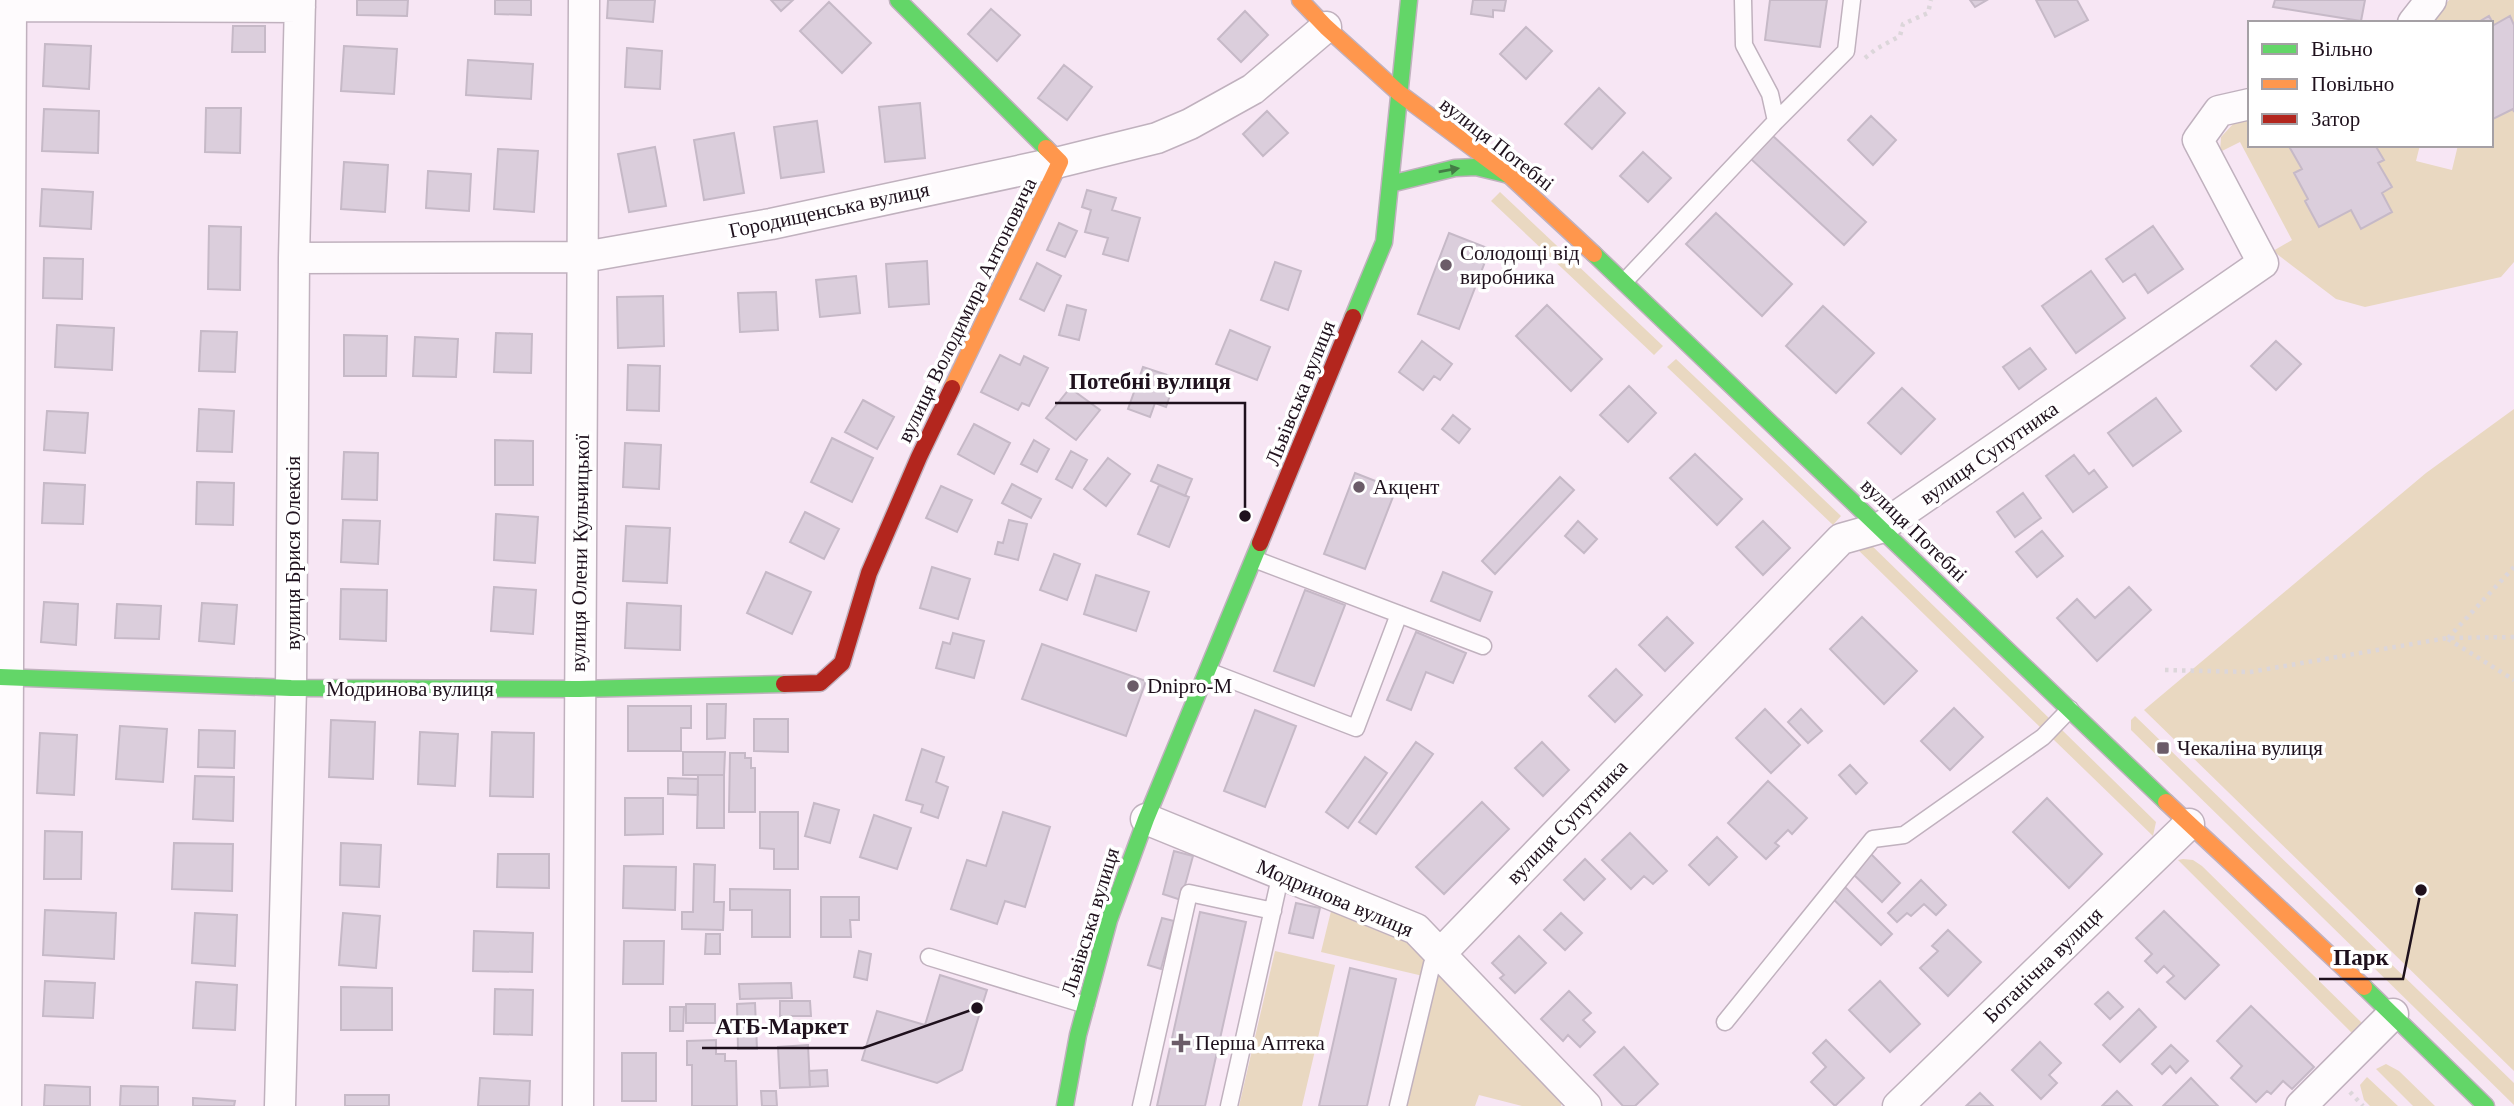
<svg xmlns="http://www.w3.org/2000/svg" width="2514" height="1106" font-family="Georgia,serif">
<rect width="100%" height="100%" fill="#f7e6f4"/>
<path fill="#e9d8c1" d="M2449 0H2514V262L2501 277 2365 307 2336 299 2273 251 2292 240 2240 142 2220 152 2221 137 2233 124 2250 119V145H2420L2416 161 2452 170 2458 145H2491V23H2431Z
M1500 192 1663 346 1654 355 1491 201Z
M1676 359 1841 516 1833 525 1667 367Z
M2514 409V1071L2144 710 2426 473Z
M1867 541 2052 721 2043 730 1853 545Z
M2135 716 2514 1083V1105L2131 730V720Z
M2062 730 2156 822 2153 836 2053 739Z
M2183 859 2193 860 2202 866 2362 1023 2357 1038 2178 860Z
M1333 903 1411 935 1428 953 1423 976 1321 952Z
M1275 951 1335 965 1302 1106H1239Z
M1440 965 1564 1094 1561 1106H1522L1479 1095 1475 1106H1405Z
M2386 1064 2399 1071 2435 1106H2413L2376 1069Z
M2367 1077 2398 1106H2370L2364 1100 2360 1085Z"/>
<path fill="#dbcedc" stroke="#c6b9c7" stroke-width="2" d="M357 0H408L407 16 357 15Z
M495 0H531V15L495 14Z
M608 0H655L653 22 607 18Z
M771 0H793L781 11Z
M1473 0H1506L1504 11 1493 10V17L1471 14Z
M1770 0H1827L1820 47 1765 40Z
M1970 0H1987L1975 7Z
M2036 0H2077L2088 20 2055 37Z
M2275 0H2365L2361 21 2273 7Z
M829 2 871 43 842 73 800 31Z
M991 9 1020 35 997 61 968 34Z
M1245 11 1268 35 1241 62 1218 39Z
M2489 16 2494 25 2510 16 2514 25V112L2513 109 2491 120V23H2477Z
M233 26H265V52H232Z
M1526 27 1552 51 1526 79 1500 54Z
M45 44 91 46 89 89 43 86Z
M344 46 397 49 394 94 341 91Z
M627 48 662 51 660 89 625 87Z
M468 60 533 64 531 99 466 95Z
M1064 65 1092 87 1067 120 1038 98Z
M1599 88 1625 113 1592 149 1565 124Z
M920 103 925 158 885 162 879 107Z
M206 108H241L240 153 205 152Z
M44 109 99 111 98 153 42 151Z
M1267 111 1288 133 1263 156 1243 134Z
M1871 116 1896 140 1873 165 1848 140Z
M817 121 824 172 781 178 774 127Z
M734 133 744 193 704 200 694 140Z
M1773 136 1866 222 1844 245 1751 159Z
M2295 145H2375L2384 160 2378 163 2392 187 2382 193 2392 212 2361 229 2351 210 2319 227 2305 201 2308 199 2294 173 2302 169 2290 148Z
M655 147 666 206 629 212 618 154Z
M498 149 538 151 534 212 494 209Z
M1643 152 1671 178 1648 202 1620 176Z
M344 162 388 165 385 212 341 209Z
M428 171 471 174 469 211 426 208Z
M42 189 93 192 91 229 40 226Z
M1087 190 1116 198 1112 210 1140 218 1128 261 1103 254 1108 238 1085 232 1091 210 1082 207Z
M1716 213 1792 284 1762 316 1686 244Z
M1059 223 1077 231 1065 257 1047 250Z
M209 226 241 227 240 290 208 289Z
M2153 226 2183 269 2148 293 2135 274 2123 282 2106 259Z
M1449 233 1490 249 1459 329 1418 314Z
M44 258 83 259 82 299 43 298Z
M927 261 929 304 889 307 886 264Z
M1275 262 1301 271 1288 310 1261 300Z
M1037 263 1061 276 1044 311 1020 299Z
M2091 271 2125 318 2076 353 2042 306Z
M856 276 860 313 820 317 816 280Z
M776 292 778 330 740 332 738 293Z
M663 296 664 346 618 348 617 297Z
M1067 305 1086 310 1079 340 1059 335Z
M1547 305 1602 359 1571 391 1516 336Z
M1823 306 1874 353 1836 393 1786 346Z
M57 325 114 328 112 370 55 367Z
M1230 330 1270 347 1257 380 1216 364Z
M201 331 237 332 235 372 199 371Z
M496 333 532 334 531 373 494 372Z
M344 335 387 336 386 376H344Z
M415 337 458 339 456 377 413 376Z
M1422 341 1452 364 1440 380 1434 376 1423 390 1399 372Z
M2276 341 2301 364 2276 390 2251 366Z
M2030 348 2046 369 2019 389 2003 367Z
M1000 355 1020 365 1024 356 1048 368 1029 406 1022 403 1018 410 981 392Z
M628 365 660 366 659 411 627 410Z
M1143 367 1176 378 1166 407 1155 403 1150 417 1128 409Z
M1629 386 1656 413 1628 442 1600 415Z
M1070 388 1100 410 1076 440 1046 418Z
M1902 388 1935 419 1901 454 1868 423Z
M2156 398 2181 431 2133 466 2108 433Z
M863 400 894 417 877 449 845 432Z
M199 409 234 411 232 452 197 451Z
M47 411 88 413 85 453 44 450Z
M1453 415 1470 429 1459 443 1442 429Z
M974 424 1010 443 994 474 958 454Z
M832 438 873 458 852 502 811 482Z
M495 440 533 441V485H495Z
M1034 440 1049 449 1037 472 1021 464Z
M625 443 661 445 659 489 623 487Z
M1071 451 1087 460 1072 488 1056 479Z
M344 452 378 453 377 500 342 499Z
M1695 454 1742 499 1717 525 1670 478Z
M2074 455 2089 474 2094 470 2107 487 2073 512 2046 476Z
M1108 458 1130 474 1106 506 1084 489Z
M1158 465 1192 479 1185 496 1151 481Z
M1355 473 1396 489 1365 569 1324 554Z
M1560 477 1574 490 1495 574 1482 561Z
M197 482 234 483 233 525 196 524Z
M44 483 85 485 83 524 42 523Z
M1012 484 1041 499 1031 518 1002 503Z
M1159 485 1189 497 1169 547 1138 534Z
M941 486 972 500 957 532 926 518Z
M2023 493 2041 518 2015 537 1997 512Z
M805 512 839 529 824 559 790 542Z
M496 514 538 517 535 563 494 560Z
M343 520 380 521 378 564 341 562Z
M1009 520 1027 524 1018 560 995 554 998 542 1003 543Z
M1578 521 1597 539 1584 553 1565 536Z
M1763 521 1790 548 1763 575 1736 547Z
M626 526 670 528 667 583 623 581Z
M2042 531 2063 556 2037 577 2016 552Z
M1054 554 1080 564 1067 600 1040 590Z
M932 567 970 579 958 619 920 608Z
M766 572 811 592 792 634 747 613Z
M1443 572 1492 592 1480 621 1431 601Z
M1096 575 1149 592 1136 631 1084 614Z
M494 587 536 590 533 634 491 631Z
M2129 587 2151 610 2097 661 2057 618 2077 599 2095 618Z
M341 589 387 590 386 641 340 639Z
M1305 590 1345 605 1314 686 1274 671Z
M44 602 78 604 76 645 41 642Z
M202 603 237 605 234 644 199 641Z
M627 603 681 606 680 650 625 648Z
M117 604 161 606 159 639 115 638Z
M1667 617 1693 643 1665 671 1639 645Z
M1862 617 1917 671 1884 704 1830 649Z
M1416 632 1466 653 1453 683 1426 672 1411 710 1387 700Z
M953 633 984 641 974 678 936 668 943 642 950 644Z
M1042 644 1146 681 1126 736 1022 699Z
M1616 669 1642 695 1615 722 1589 696Z
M707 704H726L725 738 707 739Z
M628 706H691V728H681V751H628Z
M1954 708 1983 737 1950 770 1921 741Z
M1765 709 1800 745 1771 773 1736 738Z
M1801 709 1822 731 1808 743 1788 722Z
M1255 710 1296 726 1265 807 1224 791Z
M754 719H788V752L754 751Z
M331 720 375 722 373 779 329 777Z
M120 726 167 729 163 782 116 779Z
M199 730 235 731 234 768 198 767Z
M420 732 458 734 455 786 418 784Z
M492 732 534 733 533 797 490 796Z
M40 733 77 735 74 795 37 793Z
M1416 742 1433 754 1376 834 1359 822Z
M1542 742 1569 770 1543 796 1515 768Z
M922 749 944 757 936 782 948 787 938 818 921 812 923 805 906 800Z
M683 752H725L724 775H683Z
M730 753H745V758H751V768H755V812H729Z
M1365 757 1387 773 1348 828 1326 812Z
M1850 765 1867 783 1856 794 1839 775Z
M698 775H724V828H697Z
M195 776 234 777 233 821 193 819Z
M668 778 698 779V795L668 794Z
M1768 781 1807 818 1792 834 1788 830 1775 843 1779 846 1766 859 1728 823Z
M625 798H663V834L625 835Z
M2047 798 2102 854 2069 888 2013 832Z
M1482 802 1509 829 1444 894 1416 867Z
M814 803 839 810 830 843 805 836Z
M760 812H798V869H774V849L760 848Z
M1003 812 1050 827 1025 907 1005 901 997 924 951 909 967 860 986 866Z
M874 815 911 828 897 869 860 857Z
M45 831 82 832 81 879H44Z
M1630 833 1667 871 1653 884 1644 876 1631 889 1602 860Z
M1717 837 1737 857 1709 885 1689 865Z
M174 843 233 844 232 891 172 889Z
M341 843 381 845 379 887 340 885Z
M1174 851 1193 856 1181 900 1163 894Z
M498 854H549V888L497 887Z
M1871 854 1900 883 1882 902 1852 873Z
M1585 859 1605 879 1584 900 1564 880Z
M694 864 715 865 714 902H724L723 930 682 929V912H693Z
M624 866 676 867 675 910 623 908Z
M1921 880 1946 905 1936 915 1924 904 1911 916 1907 913 1897 922 1888 913Z
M1843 885 1892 934 1881 945 1831 897Z
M730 889 790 890V937H752V910H730Z
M821 897H859V920H850L851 937H821Z
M1296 903 1320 908 1313 938 1289 933Z
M45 910 116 913 114 959 43 955Z
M2164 911 2219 965 2185 999 2167 982 2174 976 2164 966 2157 973 2145 961 2152 954 2136 938Z
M1200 912 1246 922 1205 1106H1157Z
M195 913 237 915 235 966 192 963Z
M343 913 380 916 376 968 339 965Z
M1561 913 1582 933 1565 950 1544 930Z
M1162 918 1174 921 1161 969 1148 965Z
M1948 930 1981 962 1948 996 1920 968 1938 951 1932 946Z
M474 931 533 933 532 972 473 971Z
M706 934H720V954H705Z
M1519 936 1546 963 1515 993 1500 978 1504 975 1492 963Z
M624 941H664L663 984H623Z
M859 951 871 954 867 980 854 977Z
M1350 968 1396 979 1367 1106H1319Z
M940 975 987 990 962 1070 937 1083 862 1060 877 1011 925 1025Z
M45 981 95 983 93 1018 43 1016Z
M1880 981 1920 1024 1890 1052 1849 1010Z
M196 982 237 985 235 1030 193 1028Z
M791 983 792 998 740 999 739 984Z
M341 987 392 988V1030H341Z
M495 989 533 990 532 1035 494 1034Z
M1569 991 1591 1013 1583 1020 1595 1032 1580 1047 1568 1035 1563 1041 1541 1019Z
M2108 992 2123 1007 2110 1019 2095 1004Z
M780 1001H810L811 1016H780Z
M755 1003 757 1049H738L737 1004Z
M686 1004H715V1023H686Z
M2251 1006 2314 1067 2292 1089 2283 1081 2271 1094 2267 1091 2256 1102 2231 1078 2242 1066 2217 1041Z
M670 1007H684L683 1031H670Z
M2139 1009 2156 1027 2120 1062 2103 1045Z
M716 1040V1054H725V1061H736L737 1106H692V1065H687V1041Z
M1826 1040 1864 1078 1835 1106 1811 1082 1826 1067 1813 1053Z
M2040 1042 2061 1063 2049 1075 2057 1083 2041 1099 2012 1070Z
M808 1045 810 1087 780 1088 778 1047Z
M2171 1045 2188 1061 2176 1073 2170 1066 2162 1074 2152 1064Z
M1624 1047 1658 1084 1635 1106H1623L1594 1075Z
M622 1053H656V1101H622Z
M827 1070 828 1086 810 1087 809 1071Z
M480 1078 530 1081 529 1106H478Z
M2191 1078 2218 1106H2163Z
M45 1085 90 1087V1106H44Z
M121 1086 158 1087V1106H120Z
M761 1091H776L777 1106H762Z
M2117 1091 2132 1106H2102Z
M1980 1093 1993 1106H1966Z
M345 1095H389V1106H345Z
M193 1098 235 1101 234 1106H193Z"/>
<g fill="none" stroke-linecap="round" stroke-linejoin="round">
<g stroke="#c0b1be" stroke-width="19">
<path id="lane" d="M1743 0 1744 45 1770 94 1776 121
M1624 282 1776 121 1846 51 1852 0
M1254 559 1483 646
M1208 671 1356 728 1399 614
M929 957 1086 1005
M1725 1022 1873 839 1904 835 2043 737 2070 709
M1141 1106 1189 893 1273 911
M1229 1106 1281 873
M1398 1106 1432 964 1440 954"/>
</g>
<g stroke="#c0b1be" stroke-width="33">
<path id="street" d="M0 6 300 7
M2413 23 2431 0
M294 258 584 257 771 224 1060 162 1157 138 1190 124 1253 89 1326 27
M1146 819 1416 929 1586 1106
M1440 954 1841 539 1880 528 2263 263 2198 140 2219 111 2250 104
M6 1106 11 6
M280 1106 291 688 294 258 300 0
M578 1106 584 0
M1898 1106 2189 824
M2301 1106 2393 1014"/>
</g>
<g stroke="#c0b1be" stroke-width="19">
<path id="fast" d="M898 0 1046 148
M1390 184 1455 168 1476 167 1509 175
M1594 254 2166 802
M1353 317 1384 242 1409 0
M0 677 291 688 579 689 784 684
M2364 987 2486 1106
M1065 1106 1078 1035 1109 920 1146 819 1260 543"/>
</g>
<g stroke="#c0b1be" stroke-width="19">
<path id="slow" d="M1300 0 1326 27 1399 93 1509 175 1594 254
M952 388 1060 162 1046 148
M2166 802 2364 987"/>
</g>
<g stroke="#c0b1be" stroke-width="19">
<path id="jam" d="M1260 543 1353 317
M784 684 820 683 842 663 869 573 919 457 952 388"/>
</g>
<path stroke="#dcd6da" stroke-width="4.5" stroke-dasharray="3.5 5" stroke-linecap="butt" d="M1865 58 1876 49 1900 36 1903 24 1928 13 1931 0
M2448 638 2514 567
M2448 639 2514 680
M2165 670 2250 672 2447 638 2514 637
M2350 1092 2363 1106"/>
<use href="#lane" stroke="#fefbfd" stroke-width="16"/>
<use href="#street" stroke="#fefbfd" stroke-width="30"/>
<use href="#fast" stroke="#63d668" stroke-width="16"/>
<use href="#slow" stroke="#ff974d" stroke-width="16"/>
<use href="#jam" stroke="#b3261e" stroke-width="16"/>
</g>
<defs><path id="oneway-solid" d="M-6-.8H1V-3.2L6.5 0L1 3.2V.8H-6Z" transform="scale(1.75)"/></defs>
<use fill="#447d46" href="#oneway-solid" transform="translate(1449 170) rotate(-10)"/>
<g fill="#6b5c68" stroke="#fff" stroke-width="2.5">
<circle cx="1446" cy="265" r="7"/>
<circle cx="1359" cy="487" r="7"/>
<circle cx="1133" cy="686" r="7"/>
<rect x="2156" y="741" width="14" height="14" rx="3.5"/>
<path d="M1177.5 1032.5h7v7h7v7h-7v7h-7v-7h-7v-7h7z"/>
</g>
<g text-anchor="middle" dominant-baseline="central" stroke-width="7" stroke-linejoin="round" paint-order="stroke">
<g font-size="21" fill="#1f111d" stroke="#fff">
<text transform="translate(1497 144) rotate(38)">вулиця Потебні</text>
<text transform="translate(829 210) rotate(-12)">Городищенська вулиця</text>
<text transform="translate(967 310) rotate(-64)">вулиця Володимира Антоновича</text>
<text transform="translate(1300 393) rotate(-68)">Львівська вулиця</text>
<text transform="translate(1989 453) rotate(-35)">вулиця Супутника</text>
<text transform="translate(1914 530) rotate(44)">вулиця Потебні</text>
<text transform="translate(293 553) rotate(-90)">вулиця Брися Олексія</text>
<text transform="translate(580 553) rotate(-89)">вулиця Олени Кульчицької</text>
<text x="410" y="689">Модринова вулиця</text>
<text transform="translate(1567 822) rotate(-46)">вулиця Супутника</text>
<text transform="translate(1335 898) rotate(23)">Модринова вулиця</text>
<text transform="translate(1090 922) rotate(-73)">Львівська вулиця</text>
<text transform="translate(2043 965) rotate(-44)">Ботанічна вулиця</text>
</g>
<g font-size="21" fill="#1f111d" stroke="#fff" text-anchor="start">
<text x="1460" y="253">Солодощі від<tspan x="1460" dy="24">виробника</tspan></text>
<text x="1373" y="487">Акцент</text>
<text x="1147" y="686">Dnipro-M</text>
<text x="2177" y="748">Чекаліна вулиця</text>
<text x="1195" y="1043">Перша Аптека</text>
</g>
</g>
<path fill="none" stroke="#1f111d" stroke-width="2.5" d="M1245 516L1245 403H1055M2421 890L2403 979H2319M977 1008L863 1048H702"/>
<g fill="#1f111d" stroke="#fff" stroke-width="2.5">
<circle cx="1245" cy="516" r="7"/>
<circle cx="2421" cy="890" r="7"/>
<circle cx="977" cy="1008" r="7"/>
</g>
<g font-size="23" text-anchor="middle" font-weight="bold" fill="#1f111d" stroke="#fff" stroke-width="7" stroke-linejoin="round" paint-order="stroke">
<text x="1150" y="389">Потебні вулиця</text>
<text x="2361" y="965">Парк</text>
<text x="782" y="1034">АТБ-Маркет</text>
</g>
<rect x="2248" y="21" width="245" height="126" fill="#ffffff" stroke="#a5a0a5" stroke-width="2"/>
<rect x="2262" y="44" width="35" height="10" fill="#63d668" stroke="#a5a0a5" stroke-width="2"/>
<text x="2311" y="56" font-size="21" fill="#1f111d">Вільно</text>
<rect x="2262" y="79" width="35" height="10" fill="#ff974d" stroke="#a5a0a5" stroke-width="2"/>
<text x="2311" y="91" font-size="21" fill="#1f111d">Повільно</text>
<rect x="2262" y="114" width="35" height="10" fill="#b3261e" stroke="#a5a0a5" stroke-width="2"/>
<text x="2311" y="126" font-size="21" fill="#1f111d">Затор</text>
</svg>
